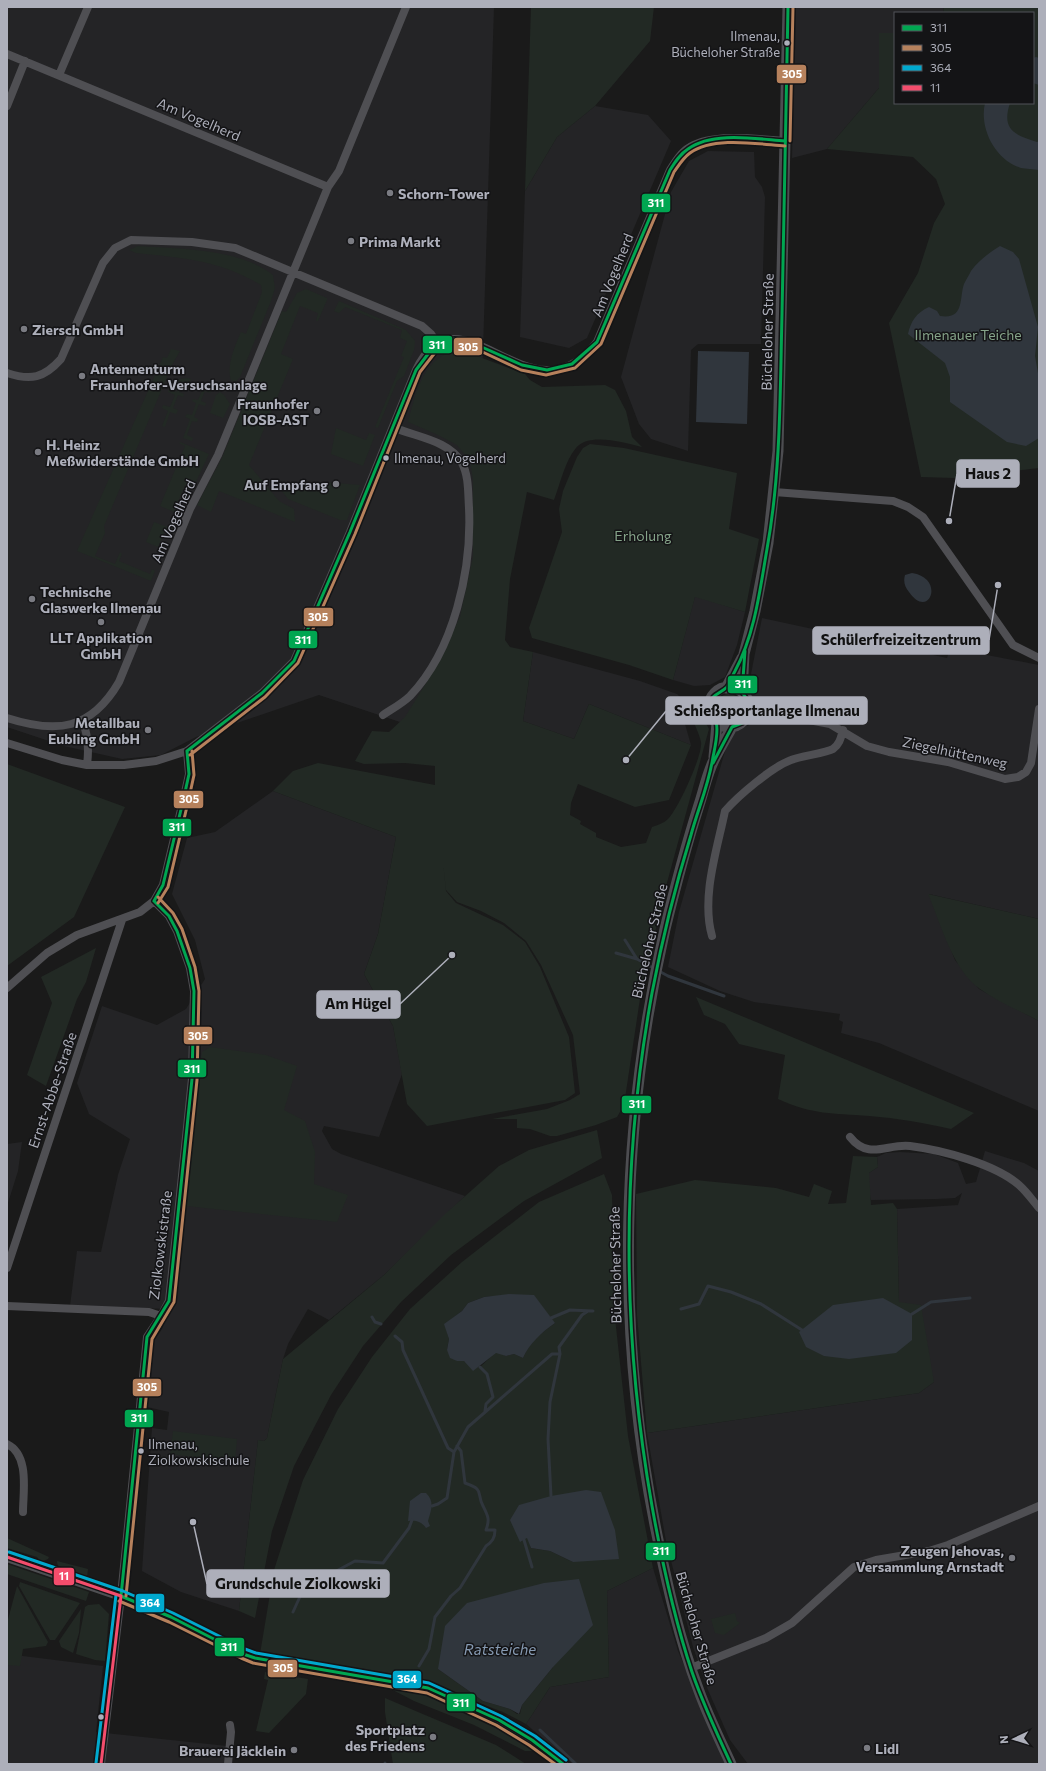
<svg xmlns="http://www.w3.org/2000/svg" width="1046" height="1771" font-family="Commissioner,sans-serif">
<rect width="100%" height="100%" fill="#1a1a1a"/>
<path fill="#242426" d="M7 7H494L475 598 418 728 319 695 196 737 161 755 122 759 64 746 7 727Z
M795 7H944L943 13H895V33H879V88L827 149 792 158Z
M595 106 648 115 671 141 587 338 569 348 520 337 525 191 557 137Z
M708 151 754 152 755 177 762 187 765 197 761 344H698L691 350 688 451 651 439 639 424 621 377 671 192 689 161Z
M695 596 745 612 737 645 725 677 710 685 694 686 673 680Z
M762 618 947 658 950 648 1039 665V919L929 894 955 960 979 989 1039 1021V1111L879 1043 841 1033 843 1022 839 1020 840 1014 754 1002 720 991 668 967 679 912 723 758 729 740 737 730 749 725 754 706 749 694 750 679Z
M533 652 640 681 677 694 683 700V717L691 745 589 704 574 739 523 721Z
M273 791 396 837 378 934 364 974 393 1026 402 1074 379 1137 324 1126 322 1131 332 1149 341 1154 465 1196 384 1275 329 1320 308 1309 288 1344 283 1359 267 1438 264 1441 258 1440 239 1611 181 1592 142 1571 152 1428 167 1430 169 1412 147 1407 153 1342 162 1329 170 1309 70 1306 77 1251 101 1252 118 1175 130 1139 89 1114 77 1083 102 1006 157 1025 186 1009 205 979 195 940 172 894 187 838 215 832Z
M22 1142 18 1171 7 1206V1144Z
M985 1151 1024 1163 1039 1171V1764H748L730 1740 708 1690 693 1647 666 1541 647 1433 919 1393 934 1382 899 1302 897 1209 958 1205 962 1193 955 1198 936 1199 871 1200 869 1190V1173L878 1167 877 1157 886 1153 900 1152 934 1154 958 1163 966 1184 976 1182Z
M653 1568 678 1651 727 1764H573L526 1724 550 1687 609 1677 607 1591Z
M7 1654 103 1666 96 1732 227 1746 225 1764H7Z"/>
<path fill="#222924" fill-rule="evenodd" d="M531 7H654L650 41 595 106 557 137 525 191Z
M944 7H1039V468L954 478 921 477 889 323 918 273 934 223 945 204 936 179 913 157 827 149 879 88V33H895V103H1033V13H943Z
M138 246C179 249 239 248 273 275L275 288 271 301 240 377 235 382 231 380C226 367 235 345 241 332L246 334 262 292 261 285C219 260 183 258 136 253L129 250Z
M306 289 327 298V300L318 321H316L318 313 300 306 281 354 293 359 249 465 279 501 294 509 295 522 219 491 211 512 197 505 222 458 282 311 286 312 297 293Z
M339 301 406 330 415 341 414 350 404 376 397 381 378 428 375 427 404 357 401 356 407 341 400 338 402 330 345 307 339 313 334 311Z
M171 349 180 351 172 365 104 526 105 533 95 556 115 564 120 552 122 554 119 561 150 574 152 569 155 571 151 581 77 551 163 357 167 358Z
M461 350 525 374 530 380 542 387 605 385 615 390 626 411 632 437 642 447C625 443 589 432 576 448 565 461 560 484 554 500L527 492 510 579 505 640 510 647 533 652 523 721 574 739 589 704 691 745 669 800 635 807 578 784 571 803 570 815 581 821 580 824 596 833V837L621 847 646 843 652 827C658 825 664 823 668 819 678 809 703 755 701 742 699 731 691 721 692 710H699L709 729 665 890 641 992 624 1105 617 1117 596 1125 557 1136H550L530 1129 517 1128V1119H492L547 1109 570 1100 580 1094 573 1035 541 965 526 941 504 923 481 911 457 902 446 890 443 862 446 891 456 903 503 925 525 942 540 967 569 1037 575 1093 565 1100 427 1126 407 1104 393 1026 364 974 378 934 396 837 273 791 293 771 318 763 435 785V766L405 763 364 764 355 761 372 731 389 732 405 717 433 672 460 617 473 557V480L470 461 457 445 438 435 408 422C416 392 424 353 461 350Z
M187 378 191 379 189 384 183 382 179 392 184 394 183 397 178 395 173 408 178 410 176 414 170 412 165 427 162 426 168 411 162 408 163 405 170 407 175 395 168 392 169 389 177 392 180 384 175 382 179 379Z
M199 383 212 388 210 393 205 391 201 401 206 403 205 406 199 404 194 417 198 419 197 422 192 421 187 435 193 438 192 441 183 438 190 419 185 417 187 414 192 415 196 403 192 401 193 399 198 400 202 390 197 388Z
M220 392 224 395 230 404 223 418 210 413 216 395Z
M336 428 366 440 369 433 375 435 363 466 331 454Z
M180 442 209 454 193 488 185 485 175 509 180 511 179 514 160 506 185 446 179 443Z
M590 444 624 448 737 473 729 529 759 539 745 612 695 597 673 680 629 665 532 638 529 628 562 532 559 509 563 491 577 457 583 448Z
M324 482 360 485 347 520H340L288 499 281 490 284 483 323 486Z
M154 522 173 529 171 533 165 530 158 547 146 542Z
M716 707a13 13 0 1 1 26 0a13 13 0 1 1-26 0Z
M7 764 125 807 74 917 7 966Z
M928 894 1039 919V1021C1020 1011 998 1002 980 989 952 969 941 924 928 894Z
M96 948 86 982 77 999 46 1086 27 1075 52 1003 41 977Z
M696 997 974 1113 951 1129C924 1123 897 1118 869 1116 832 1113 813 1115 778 1099L785 1055 739 1044 725 1024 704 1015Z
M210 1047 266 1055 297 1066 284 1110 305 1121 315 1152 314 1184 348 1195 337 1222 186 1206 202 1052Z
M597 1130 602 1158 524 1201 451 1255 401 1302 363 1346 331 1395 294 1466 272 1531 255 1618 239 1611 258 1440 264 1441 267 1438 283 1359 384 1275 445 1214 499 1166 529 1150Z
M853 1156 877 1157 878 1167 869 1173 871 1205 893 1203 897 1209 899 1302 921 1305 934 1382 919 1393 647 1433 637 1315 636 1194 695 1180 776 1188 809 1197 814 1184 832 1191 828 1204 846 1203Z
M604 1174 612 1195 615 1318 628 1436 653 1568 607 1591 609 1677 550 1687 526 1724 503 1712 410 1677 260 1654 274 1570 303 1480 338 1409 372 1357 410 1309 462 1262 539 1202ZM496 1296 555 1323C541 1333 530 1342 523 1358L514 1354 506 1356 496 1352 480 1367 464 1361H457L447 1350 449 1339 445 1324 462 1311 468 1303 484 1297ZM586 1490 573 1562 550 1551 531 1548 528 1537 521 1542ZM553 1667 522 1705 520 1714H517L510 1709 483 1701 438 1669Z
M173 1431 237 1439 235 1462 170 1454Z
M7 1538 49 1557 48 1559 41 1562 37 1557 7 1548Z
M57 1561 88 1569 87 1578C77 1575 57 1574 57 1561Z
M7 1564 89 1592 86 1601 7 1574Z
M20 1582 80 1603 55 1640H50L19 1586Z
M17 1586 48 1642 46 1646 23 1649 20 1666 7 1665V1623Z
M99 1604 109 1614 105 1661 95 1660 76 1654 85 1607 88 1605Z
M81 1609 79 1633 73 1653 61 1647 59 1641Z
M735 1613 737 1621 740 1623 724 1635 715 1633 711 1619Z
M265 1672 308 1679 306 1694 269 1733 256 1731 268 1680 264 1679Z
M323 1675 421 1691 491 1722 536 1747 532 1751H525L474 1725 414 1701 387 1687 326 1677Z
M385 1698 496 1745 526 1764H393L385 1712Z"/>
<path fill="#30363d" d="M1036 57 1039 58V85L1033 83V58Z
M985 103H1010C1001 130 1015 135 1037 142L1039 141V170C1033 169 1026 169 1021 168 995 160 979 128 985 103Z
M1000 246 1013 252 1019 259 1038 327 1035 356 1039 379V438L1026 446 1007 442 950 402V377L945 363 908 334C911 321 916 313 929 307L937 311 940 316C965 320 959 298 964 284 966 280 969 275 971 271 979 260 989 253 1000 246Z
M698 351 749 352 747 424 696 422Z
M912 573C946 578 929 621 909 592 905 587 903 582 905 575Z
M509 1294 534 1295 555 1323C541 1333 530 1343 523 1358L514 1354 506 1356 496 1353 473 1371 464 1361H457L450 1358 447 1350 449 1339 444 1324 462 1311 468 1303 484 1297Z
M883 1298 912 1314V1340L896 1353 849 1359 824 1356 806 1347 799 1332 833 1305Z
M586 1490 601 1492 615 1530 619 1559 573 1562 550 1551 531 1548 527 1538 520 1542 510 1520 519 1505 551 1496Z
M421 1493H426C435 1502 431 1510 428 1521L430 1526 426 1528C421 1521 416 1520 408 1521L410 1501Z
M579 1579 593 1625 553 1667 522 1705 519 1714 510 1709 483 1701 438 1669 445 1626 467 1603 544 1583Z"/>
<g fill="none" stroke-linecap="round" stroke-linejoin="round">
<path stroke="#30363d" stroke-width="3" d="M625 940 637 959
M616 953 637 959 668 976 724 996
M681 1309 699 1304 708 1286 731 1292 761 1304 802 1330
M912 1314 931 1302 970 1298
M372 1317 375 1322 381 1324
M551 1318 570 1310 593 1311
M395 1336 402 1342 403 1350 448 1448 454 1452
M480 1367 487 1374 493 1397 486 1404 485 1411
M551 1496 548 1439 550 1402 560 1354 559 1347 582 1315 588 1311
M432 1506 438 1504 447 1498 454 1452 468 1427 552 1354H560
M524 1540 532 1567
M277 1589 293 1593 299 1591 355 1561 383 1563 409 1528 412 1520
M293 1612 303 1590
M419 1666 429 1649 435 1617 451 1596 460 1588 486 1546C492 1542 495 1538 495 1530H486C490 1519 488 1516 483 1506 476 1492 485 1490 465 1483L461 1451 457 1446
M540 1730 576 1764
M551 1762 553 1764
M385 1764V1763"/>
<path stroke="#4f4f53" stroke-width="8" d="M7 54 328 187
M59 75 88 7
M7 106 25 61
M7 373C31 381 44 378 61 359L103 263 115 248 131 240 192 242 235 248 422 326 431 334 437 343
M774 492 893 501 908 507 923 517 1013 645 1039 658
M748 701 776 714
M383 715C392 709 403 703 410 696 454 650 472 570 469 508 468 494 469 476 462 463 449 440 415 437 393 427
M746 717 777 714 830 724 867 746 889 752 948 762 1005 779 1018 777 1026 772 1031 763 1039 709
M7 718C57 734 91 730 119 682L190 509 218 455 328 187 339 171 406 7
M82 720C88 734 89 750 87 765
M7 743 62 760 87 765H124L156 761 187 751 262 693 294 661 350 532 416 370C460 278 531 429 597 342L670 170C675 162 681 152 690 147 713 133 759 139 785 141
M712 936C701 897 717 850 725 811 738 796 772 767 791 760 801 756 826 753 833 749 840 744 841 737 843 730
M7 988 47 953 77 935 140 912 154 901 163 885 184 797 189 774 187 751
M850 1137C869 1161 888 1143 910 1146 942 1150 995 1164 1019 1185 1027 1192 1033 1201 1039 1208
M7 1268 122 920
M7 1306 149 1312 161 1316
M7 1444C30 1455 23 1492 23 1512
M691 1668 766 1638 792 1623 854 1567 876 1560 929 1551 948 1545 1039 1506
M101 1764 121 1596 147 1337 161 1316 169 1301 192 1079 194 991 190 968 177 931 169 916 154 901
M228 1764 231 1732 230 1725"/>
<path stroke="#4f4f53" stroke-width="10" d="M7 1557 121 1596 171 1617 243 1654 255 1658 428 1688C476 1707 524 1730 563 1764"/>
<path stroke="#4d4d51" stroke-width="11" d="M709 707a20 20 0 1 1 40 0a20 20 0 1 1-40 0Z
M726 688 742 658
M742 692 744 654 755 611 768 543 778 451 788 7
M714 757 717 723
M731 1764C720 1740 708 1716 699 1691 679 1639 667 1584 656 1530 616 1331 620 1127 665 929 675 888 686 846 699 805 704 790 707 774 714 760 720 748 726 738 732 727"/>
<g stroke="#141416" stroke-width="6">
<path id="bus-1" d="M187 751 262 693 294 661 350 532 416 370 434 346 454 339 475 344 522 365 547 370 572 364 597 342 670 170C675 162 680 154 688 149 712 131 757 139 785 141
M713 763 732 727 742 723 748 714V701L742 692 745 651
M154 901 163 885 184 797 189 774 187 751
M121 1596 147 1337 169 1301 192 1079 194 991 190 968 177 931 169 916 154 901
M121 1596 171 1617 243 1654 255 1658 428 1688 499 1720 532 1740 563 1764
M731 1764C717 1734 703 1704 692 1672 674 1618 662 1562 652 1506 622 1335 621 1163 652 993 662 940 675 887 691 835 698 809 709 784 713 757 715 747 719 731 716 722 713 710 709 718 710 705 711 694 720 694 727 687 731 682 732 676 735 671 755 634 760 589 767 549 781 472 780 392 782 314 784 212 786 109 788 7"/>
</g>
<g stroke="#141416" stroke-width="6">
<path id="bus-2" d="M790 141 793 7
M190 755 265 697 298 663 355 534 420 372 437 350 454 344 474 348 521 370 546 375 575 368 601 344 674 172C679 165 683 158 690 153 713 136 758 144 785 146
M158 903 168 887 189 798 194 775 192 751
M126 1596 152 1339 174 1302 197 1080 199 991 195 967 182 929 173 913 158 897
M119 1601 169 1622 241 1658 253 1663 427 1693 496 1725 529 1745 555 1764"/>
</g>
<g stroke="#141416" stroke-width="6">
<path id="bus-3" d="M9 1552 123 1591 173 1613 245 1649 256 1653 429 1683 501 1716 535 1736 566 1760
M96 1763 116 1595"/>
</g>
<g stroke="#141416" stroke-width="6">
<path id="bus-4" d="M7 1557 121 1596
M101 1764 121 1596"/>
</g>
<use href="#bus-1" stroke="#00a651" stroke-width="3"/>
<use href="#bus-2" stroke="#b6815c" stroke-width="3"/>
<use href="#bus-3" stroke="#00a9ce" stroke-width="3"/>
<use href="#bus-4" stroke="#f44d6c" stroke-width="3"/>
</g>
<g fill="#adafba" stroke="#141416" stroke-width="1.5">
<circle cx="787" cy="43" r="3.5"/>
<circle cx="386" cy="458" r="3.5"/>
<circle cx="141" cy="1451" r="3.5"/>
<circle cx="101" cy="1717" r="3.5"/>
</g>
<g fill="#7a7b82" stroke="#141416" stroke-width="1.5">
<circle cx="390" cy="193" r="4"/>
<circle cx="351" cy="241" r="4"/>
<circle cx="24" cy="329" r="4"/>
<circle cx="82" cy="376" r="4"/>
<circle cx="317" cy="411" r="4"/>
<circle cx="38" cy="452" r="4"/>
<circle cx="336" cy="484" r="4"/>
<circle cx="32" cy="599" r="4"/>
<circle cx="101" cy="622" r="4"/>
<circle cx="148" cy="730" r="4"/>
<circle cx="1012" cy="1558" r="4"/>
<circle cx="433" cy="1737" r="4"/>
<circle cx="867" cy="1748" r="4"/>
<circle cx="294" cy="1750" r="4"/>
</g>
<g text-anchor="middle" dominant-baseline="central" stroke-width="3" stroke-linejoin="round" paint-order="stroke">
<g font-size="13" fill="#adafba" stroke="#141416" text-anchor="start">
<text x="780" y="36" text-anchor="end">Ilmenau,<tspan x="780" dy="16">Bücheloher Straße</tspan></text>
<text x="394" y="458">Ilmenau, Vogelherd</text>
<text x="148" y="1444">Ilmenau,<tspan x="148" dy="16">Ziolkowskischule</tspan></text>
</g>
<g font-size="14" fill="#adafba" stroke="#141416">
<text transform="translate(199 119) rotate(23)">Am Vogelherd</text>
<text transform="translate(612 275) rotate(-68)">Am Vogelherd</text>
<text transform="translate(767 332) rotate(-89)">Bücheloher Straße</text>
<text transform="translate(173 521) rotate(-66)">Am Vogelherd</text>
<text transform="translate(955 752) rotate(12)">Ziegelhüttenweg</text>
<text transform="translate(649 941) rotate(-77)">Bücheloher Straße</text>
<text transform="translate(52 1090) rotate(-71)">Ernst-Abbe-Straße</text>
<text transform="translate(160 1245) rotate(-83)">Ziolkowskistraße</text>
<text transform="translate(615 1265) rotate(-91)">Bücheloher Straße</text>
<text transform="translate(697 1628) rotate(74)">Bücheloher Straße</text>
</g>
<g font-size="14" font-weight="bold" fill="#adafba" stroke="#141416" text-anchor="start">
<text x="398" y="193">Schorn-Tower</text>
<text x="359" y="241">Prima Markt</text>
<text x="32" y="329">Ziersch GmbH</text>
<text x="90" y="368">Antennenturm<tspan x="90" dy="16">Fraunhofer-Versuchsanlage</tspan></text>
<text x="309" y="403" text-anchor="end">Fraunhofer<tspan x="309" dy="16">IOSB-AST</tspan></text>
<text x="46" y="444">H. Heinz<tspan x="46" dy="16">Meßwiderstände GmbH</tspan></text>
<text x="328" y="484" text-anchor="end">Auf Empfang</text>
<text x="40" y="591">Technische<tspan x="40" dy="16">Glaswerke Ilmenau</tspan></text>
<text x="101" y="637" text-anchor="middle">LLT Applikation<tspan x="101" dy="16">GmbH</tspan></text>
<text x="140" y="722" text-anchor="end">Metallbau<tspan x="140" dy="16">Eubling GmbH</tspan></text>
<text x="1004" y="1550" text-anchor="end">Zeugen Jehovas,<tspan x="1004" dy="16">Versammlung Arnstadt</tspan></text>
<text x="425" y="1729" text-anchor="end">Sportplatz<tspan x="425" dy="16">des Friedens</tspan></text>
<text x="875" y="1748">Lidl</text>
<text x="286" y="1750" text-anchor="end">Brauerei Jäcklein</text>
</g>
<g font-size="14" fill="#85a389" stroke="#141416">
<text x="968" y="334">Ilmenauer Teiche</text>
<text x="643" y="535">Erholung</text>
</g>
<g font-size="15" font-style="italic" fill="#869ab2" stroke="#141416">
<text x="500" y="1649">Ratsteiche</text>
</g>
</g>
<path fill="none" stroke="#adafba" stroke-width="1.5" d="M949 521L957 474M998 585L989 640M626 760L666 711M452 955L400 1004M193 1522L207 1584"/>
<g fill="#adafba" stroke="#141416" stroke-width="1.5">
<circle cx="949" cy="521" r="4"/>
<circle cx="998" cy="585" r="4"/>
<circle cx="626" cy="760" r="4"/>
<circle cx="452" cy="955" r="4"/>
<circle cx="193" cy="1522" r="4"/>
</g>
<g fill="#adafba" stroke="#adafba" stroke-width="1.5">
<rect x="957" y="460" width="62" height="27" rx="4"/>
<rect x="813" y="627" width="176" height="27" rx="4"/>
<rect x="666" y="697" width="201" height="27" rx="4"/>
<rect x="317" y="991" width="83" height="27" rx="4"/>
<rect x="207" y="1570" width="182" height="27" rx="4"/>
</g>
<g font-size="15" text-anchor="middle" font-weight="bold" fill="#111">
<text x="988" y="479">Haus 2</text>
<text x="901" y="645">Schülerfreizeitzentrum</text>
<text x="767" y="716">Schießsportanlage Ilmenau</text>
<text x="358" y="1009">Am Hügel</text>
<text x="298" y="1589">Grundschule Ziolkowski</text>
</g>
<g stroke="#141416" stroke-width="1.5">
<rect x="776" y="64" width="31" height="20" rx="4" fill="#b6815c"/>
<rect x="641" y="193" width="30" height="20" rx="4" fill="#00a651"/>
<rect x="422" y="335" width="31" height="19" rx="4" fill="#00a651"/>
<rect x="453" y="337" width="30" height="19" rx="4" fill="#b6815c"/>
<rect x="303" y="607" width="31" height="20" rx="4" fill="#b6815c"/>
<rect x="288" y="630" width="30" height="19" rx="4" fill="#00a651"/>
<rect x="727" y="675" width="31" height="19" rx="4" fill="#00a651"/>
<rect x="173" y="790" width="31" height="19" rx="4" fill="#b6815c"/>
<rect x="162" y="818" width="30" height="19" rx="4" fill="#00a651"/>
<rect x="183" y="1026" width="30" height="19" rx="4" fill="#b6815c"/>
<rect x="177" y="1059" width="30" height="19" rx="4" fill="#00a651"/>
<rect x="621" y="1095" width="31" height="19" rx="4" fill="#00a651"/>
<rect x="132" y="1378" width="30" height="19" rx="4" fill="#b6815c"/>
<rect x="124" y="1409" width="30" height="19" rx="4" fill="#00a651"/>
<rect x="645" y="1542" width="31" height="19" rx="4" fill="#00a651"/>
<rect x="53" y="1567" width="22" height="19" rx="4" fill="#f44d6c"/>
<rect x="135" y="1593" width="30" height="20" rx="4" fill="#00a9ce"/>
<rect x="214" y="1637" width="31" height="20" rx="4" fill="#00a651"/>
<rect x="267" y="1659" width="31" height="19" rx="4" fill="#b6815c"/>
<rect x="392" y="1670" width="30" height="19" rx="4" fill="#00a9ce"/>
<rect x="446" y="1693" width="30" height="19" rx="4" fill="#00a651"/>
</g>
<g font-size="11" text-anchor="middle" font-weight="bold" fill="#fff">
<text x="792" y="78">305</text>
<text x="656" y="207">311</text>
<text x="437" y="349">311</text>
<text x="468" y="351">305</text>
<text x="318" y="621">305</text>
<text x="303" y="644">311</text>
<text x="743" y="688">311</text>
<text x="189" y="803">305</text>
<text x="177" y="831">311</text>
<text x="198" y="1040">305</text>
<text x="192" y="1073">311</text>
<text x="637" y="1108">311</text>
<text x="147" y="1391">305</text>
<text x="139" y="1422">311</text>
<text x="661" y="1555">311</text>
<text x="64" y="1580">11</text>
<text x="150" y="1607">364</text>
<text x="229" y="1651">311</text>
<text x="283" y="1672">305</text>
<text x="407" y="1683">364</text>
<text x="461" y="1707">311</text>
</g>
<rect width="1046" height="1771" fill="none" stroke="#adafba" stroke-width="16"/>
<rect x="894" y="12" width="140" height="92" fill="#141416" stroke="#515258"/>
<rect x="902" y="25" width="20" height="6" fill="#00a651" stroke="#515258"/>
<text x="930" y="32" font-size="12" fill="#adafba">311</text>
<rect x="902" y="45" width="20" height="6" fill="#b6815c" stroke="#515258"/>
<text x="930" y="52" font-size="12" fill="#adafba">305</text>
<rect x="902" y="65" width="20" height="6" fill="#00a9ce" stroke="#515258"/>
<text x="930" y="72" font-size="12" fill="#adafba">364</text>
<rect x="902" y="85" width="20" height="6" fill="#f44d6c" stroke="#515258"/>
<text x="930" y="92" font-size="12" fill="#adafba">11</text>
<g transform="translate(1014 1739) rotate(266)" stroke="#141416" stroke-width="3" paint-order="stroke">
<path d="M0-3L7 15L0 10L-7 15Z" fill="#adafba"/>
<text y="-6" font-size="11" font-weight="bold" text-anchor="middle" fill="#adafba">N</text>
</g>
</svg>
